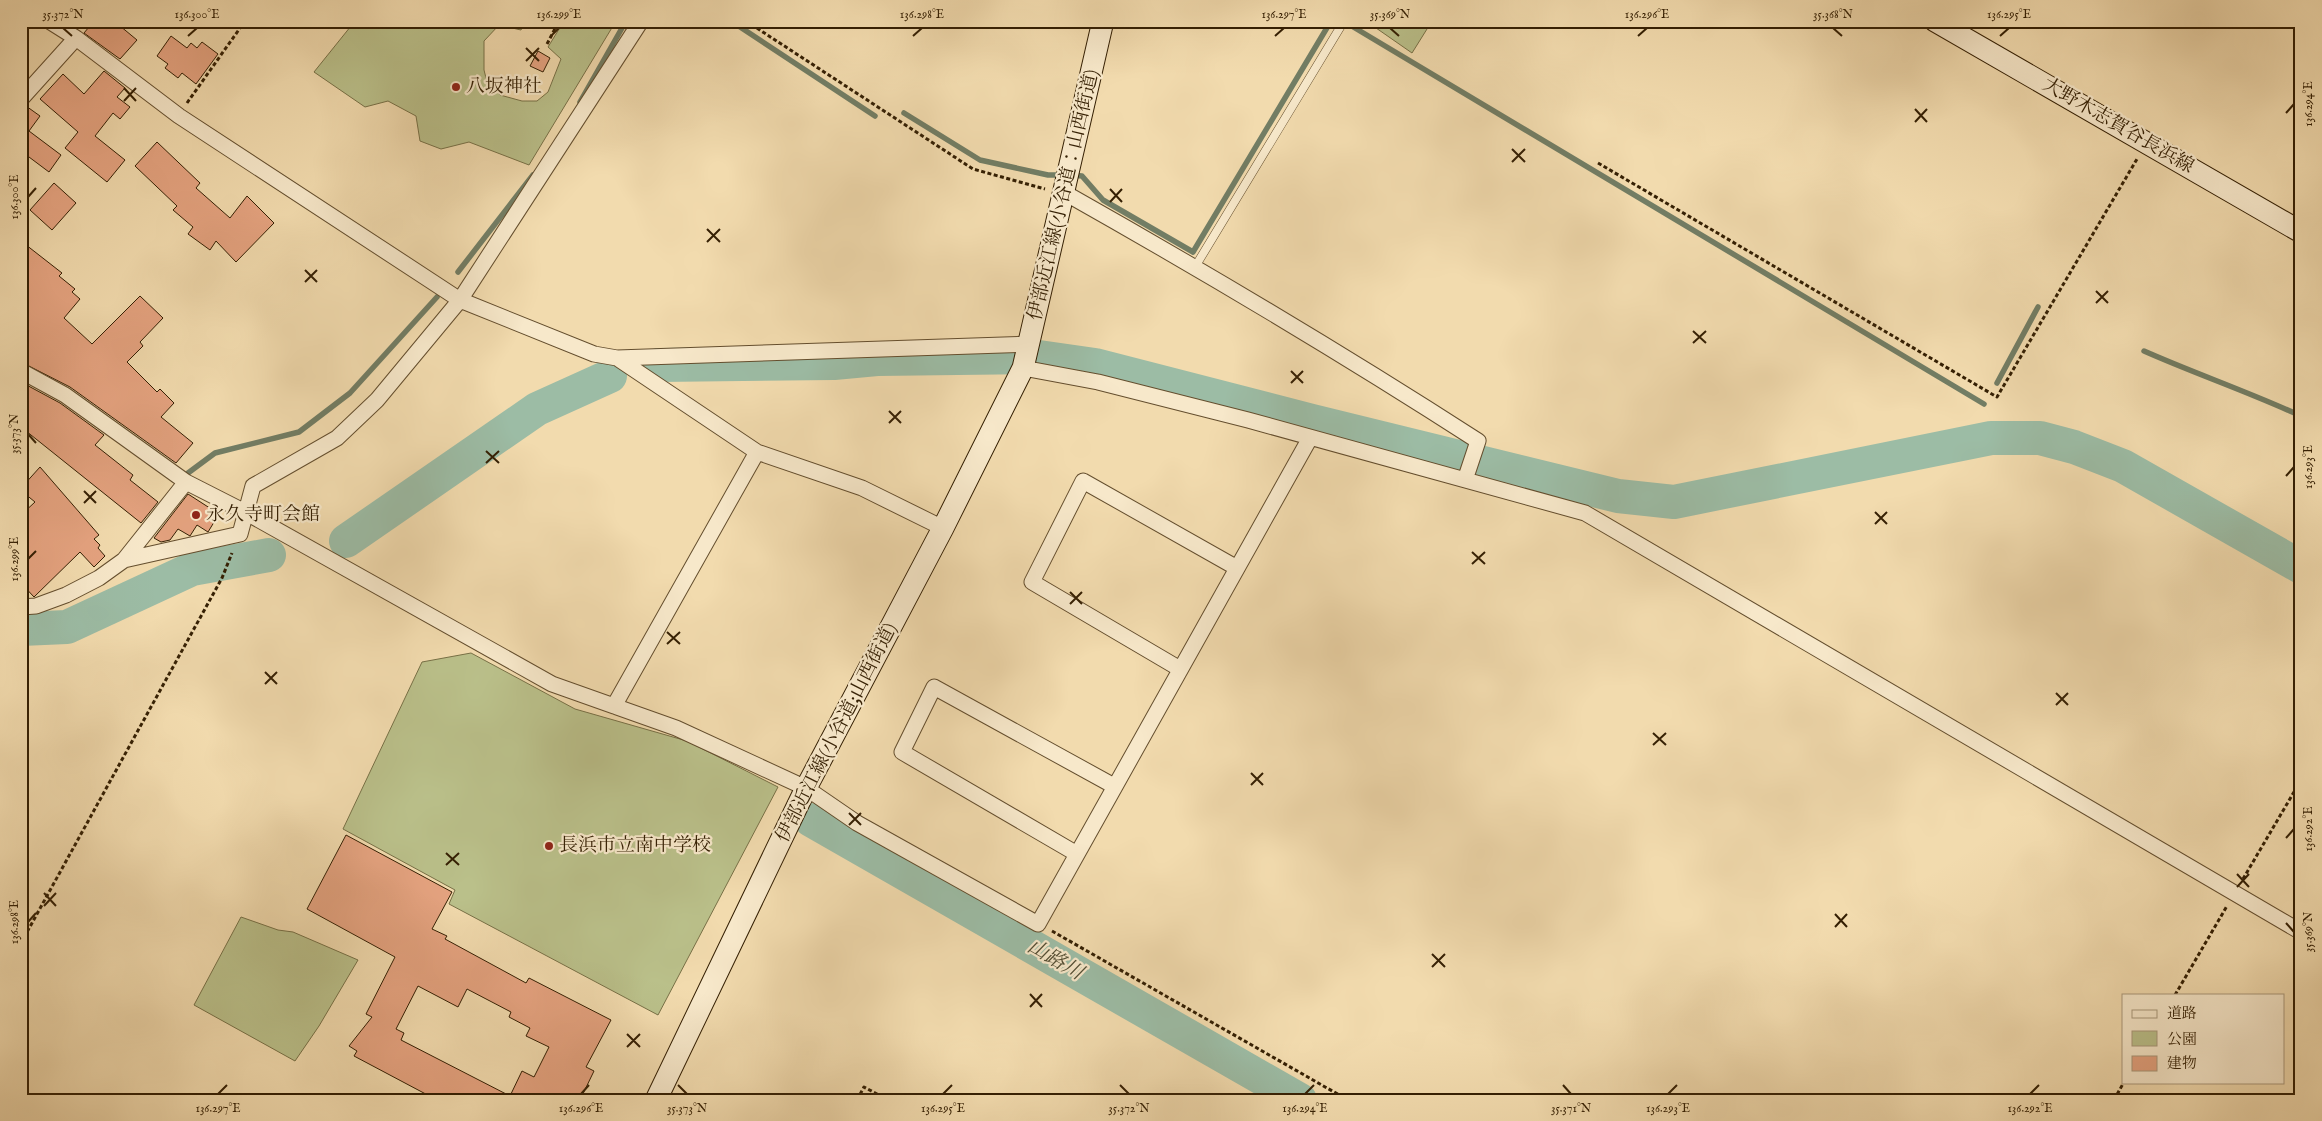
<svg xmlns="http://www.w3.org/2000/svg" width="2322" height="1121" font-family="'IM FELL English','Noto Serif JP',serif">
<rect width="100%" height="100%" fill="#f2dbae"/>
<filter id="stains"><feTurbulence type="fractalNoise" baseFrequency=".004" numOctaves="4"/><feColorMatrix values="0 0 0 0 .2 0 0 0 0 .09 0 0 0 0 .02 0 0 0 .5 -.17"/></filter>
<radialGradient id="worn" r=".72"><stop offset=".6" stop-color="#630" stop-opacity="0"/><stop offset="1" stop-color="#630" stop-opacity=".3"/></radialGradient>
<path fill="#bac08a" stroke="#777046" d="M355 21H525L521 30 499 25 484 41V70L486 78 500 95 522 101H537L548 92 561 59 548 47 564 21H616L529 165 469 142 441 149 420 141 416 116 388 101 365 107 314 72Z
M1366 21H1432L1412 53Z
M471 653 575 709 687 741 778 787 658 1015 449 904 455 890 343 829 422 662Z
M241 917 278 930 293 932 358 960 319 1026 295 1061 194 1005Z"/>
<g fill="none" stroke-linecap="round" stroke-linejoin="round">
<path stroke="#727d64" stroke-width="5.5" d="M731 21 875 116
M1350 25 1984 404
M580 102 626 21
M904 113 980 160 1048 175H1062
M1071 175 1082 176 1103 200 1193 252 1331 21
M458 272 533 175
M2144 351C2196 374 2249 392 2301 416
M1997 383 2038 307
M188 473 215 453 299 432 350 393 437 297"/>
<path stroke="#9cbca5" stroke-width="34" d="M659 365 834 363 877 359 1039 357 1095 365 1312 421 1618 496 1674 502 1991 438H2040L2074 447 2123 466 2301 567
M346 541 537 409 610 376
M21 629 67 627 192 569 269 555
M811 820 1300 1100"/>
</g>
<path fill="#e5a380" stroke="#341f03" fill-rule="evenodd" d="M94 21H114L137 40 120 59 84 33Z
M171 36 187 48 191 43 197 48 202 42 218 54 196 84 182 73 178 78 165 68 168 64 157 56Z
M538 51 550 58 543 72 530 66Z
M104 71 125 88 117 97 130 107 120 119 113 113 95 136 125 160 107 182 65 148 78 132 40 99 63 74 84 94Z
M26 106 40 116 29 131 61 155 49 172 21 151V108Z
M157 142 200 183 196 188 230 218 247 196 274 223 236 262 216 241 210 250 188 234 193 227 173 210 177 206 135 166Z
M54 183 76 203 52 230 30 210Z
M21 241 62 273 59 276 75 289 72 292 80 299 64 318 92 344 140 296 163 318 140 342 143 346 127 362 157 392 160 389 174 403 161 417 193 443 176 463 70 387 21 362Z
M21 382 60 403 104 435 95 445 133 475 130 480 158 502 141 523 21 427V421L28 411 21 405Z
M40 467 99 535 94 539 100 545 98 548 105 556 94 567 80 552 34 597 21 583V515L35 502 24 493 26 491 22 487Z
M188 494 219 514 208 532 197 525 190 536 178 529 170 540 161 542 154 538Z
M346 835 452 892 432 929 447 936 445 939 526 983 529 978 611 1020 586 1067 594 1071 580 1100H437L354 1056 357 1051 349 1046 372 1017 366 1014 395 957 307 909ZM418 986 458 1007 467 989 511 1012 509 1017 530 1028 526 1036 549 1047 534 1077 522 1071 510 1096 401 1040 404 1033 396 1029Z"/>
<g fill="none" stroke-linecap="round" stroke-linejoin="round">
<g stroke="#644e2e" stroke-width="9">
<path id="service" d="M1195 267 1344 21"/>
</g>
<g stroke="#644e2e" stroke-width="17">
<path id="minor" d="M49 21 76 38
M21 99 76 38 179 116 460 300 594 354 617 358 757 452 862 488 943 528
M1065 193C1205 272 1343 354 1478 441L1465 480
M617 358 1030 344
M1023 368 1098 382 1248 420 1585 513 2301 932
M21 371 65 395 186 482 245 512 552 684 676 728 806 788 857 823 1038 924 1310 438
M124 560 186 482
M21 607 36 606 66 595 99 578 124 560 240 534 253 486 337 438 377 400 460 300 641 21
M1180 669 1032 582 1083 481 1237 568
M614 706 757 452
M1077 854 902 752 934 687 1114 786"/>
</g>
<g stroke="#341f03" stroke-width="23">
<path id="secondary" d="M1935 21 2301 232
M656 1100 806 788 943 528 1023 368 1103 21"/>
</g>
<path stroke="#341f03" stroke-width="3" stroke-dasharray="4 2.5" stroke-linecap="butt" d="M746 21 973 169 1045 189
M547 44 559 21
M187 103 245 21
M1598 163 1997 397 2137 159
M2243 879 2301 780
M1052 931 1348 1100
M21 943 222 578 232 553
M2175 995 2227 906
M857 1100 864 1087 888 1100
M2114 1100 2124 1082"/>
<use href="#service" stroke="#f7e8ca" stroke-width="8"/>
<use href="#minor" stroke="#f7e8ca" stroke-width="15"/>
<use href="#secondary" stroke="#f7e8ca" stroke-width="21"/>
</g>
<path fill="none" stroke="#341f03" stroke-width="2" d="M63 28 72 36M1390 28 1399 36M1833 28 1842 36M188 36 197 28M551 36 559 28M913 36 922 28M1275 36 1284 28M1638 36 1647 28M2000 36 2009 28M526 48 539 61M526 61 539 48M124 88 136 101M124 101 136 88M1915 109 1927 122M2286 113 2294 104M1915 122 1927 109M1512 149 1525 162M1512 162 1525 149M1110 189 1122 202M28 197 36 188M1110 202 1122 189M707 229 720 242M707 242 720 229M305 270 317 282M305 282 317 270M2096 291 2108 303M2096 303 2108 291M1693 331 1706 343M1693 343 1706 331M1291 371 1303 383M1291 383 1303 371M889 411 901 423M889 423 901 411M28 434 36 443M486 451 499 463M486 463 499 451M2286 476 2294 467M84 491 96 503M84 503 96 491M1875 512 1887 524M1875 524 1887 512M1472 552 1485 564M28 559 36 551M1472 564 1485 552M1070 592 1082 604M1070 604 1082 592M667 632 680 644M667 644 680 632M265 672 277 684M265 684 277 672M2056 693 2068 705M2056 705 2068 693M1653 733 1666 745M1653 745 1666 733M1251 773 1263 785M1251 785 1263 773M849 813 861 825M849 825 861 813M2286 838 2294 829M446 853 459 865M446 865 459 853M2237 874 2249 887M2237 887 2249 874M44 893 56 906M44 906 56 893M1835 914 1847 927M28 922 36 913M2286 923 2294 932M1835 927 1847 914M1432 954 1445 967M1432 967 1445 954M1030 994 1042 1007M1030 1007 1042 994M627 1034 640 1047M627 1047 640 1034M678 1085 687 1094M1120 1085 1129 1094M1563 1085 1571 1094M218 1094 227 1085M581 1094 589 1085M943 1094 952 1085M1305 1094 1314 1085M1668 1094 1677 1085M2030 1094 2039 1085"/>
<g fill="#8f2418" stroke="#f7e8ca" stroke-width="2">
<circle cx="456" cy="87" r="5"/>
<circle cx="196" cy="515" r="5"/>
<circle cx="549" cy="846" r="5"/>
</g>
<g text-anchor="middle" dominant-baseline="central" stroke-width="4.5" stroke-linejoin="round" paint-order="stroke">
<g font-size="19" fill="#341f03" stroke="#f7e8ca" text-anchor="start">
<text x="466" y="87">八坂神社</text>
<text x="206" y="515">永久寺町会館</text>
<text x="559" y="846">長浜市立南中学校</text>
</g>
<g font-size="19" fill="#341f03" stroke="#f7e8ca">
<text transform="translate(2118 126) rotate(30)">大野木志賀谷長浜線</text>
<text transform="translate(1064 195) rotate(-77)">伊部近江線(小谷道：山西街道)</text>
<text transform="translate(837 733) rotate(-63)">伊部近江線(小谷道;山西街道)</text>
</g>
<g font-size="20" font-style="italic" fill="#534e34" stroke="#f7e8ca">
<text transform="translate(1055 960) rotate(30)">山路川</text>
</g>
</g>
<rect width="2322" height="1121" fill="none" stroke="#f2dbae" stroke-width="55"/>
<rect x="2122" y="994" width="162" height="90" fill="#f7e8ca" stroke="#a9987a"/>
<rect x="2132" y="1010" width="25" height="8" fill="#f7e8ca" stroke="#a9987a"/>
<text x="2167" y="1018" font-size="15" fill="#341f03">道路</text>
<rect x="2132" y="1031" width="25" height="15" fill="#bac08a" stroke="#a9987a"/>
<text x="2167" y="1044" font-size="15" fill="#341f03">公園</text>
<rect x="2132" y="1056" width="25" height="15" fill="#e5a380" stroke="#a9987a"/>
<text x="2167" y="1068" font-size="15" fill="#341f03">建物</text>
<rect x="28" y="28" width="2266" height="1066" fill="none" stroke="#341f03" stroke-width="2"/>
<g font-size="12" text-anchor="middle" fill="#341f03">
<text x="63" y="18">35.372°N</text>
<text x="197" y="18">136.300°E</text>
<text x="559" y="18">136.299°E</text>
<text x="922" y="18">136.298°E</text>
<text x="1284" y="18">136.297°E</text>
<text x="1390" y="18">35.369°N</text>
<text x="1647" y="18">136.296°E</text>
<text x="1833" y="18">35.368°N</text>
<text x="2009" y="18">136.295°E</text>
<text transform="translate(2308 104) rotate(-90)" y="4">136.294°E</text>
<text transform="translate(14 197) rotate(-90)" y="4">136.300°E</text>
<text transform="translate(14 434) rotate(-90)" y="4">35.373°N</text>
<text transform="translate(2308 467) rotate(-90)" y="4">136.293°E</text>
<text transform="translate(14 559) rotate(-90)" y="4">136.299°E</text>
<text transform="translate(2308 829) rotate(-90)" y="4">136.292°E</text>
<text transform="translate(14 922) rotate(-90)" y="4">136.298°E</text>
<text transform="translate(2308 932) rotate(-90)" y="4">35.369°N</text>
<text x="218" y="1112">136.297°E</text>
<text x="581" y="1112">136.296°E</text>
<text x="687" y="1112">35.373°N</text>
<text x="943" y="1112">136.295°E</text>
<text x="1129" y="1112">35.372°N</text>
<text x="1305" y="1112">136.294°E</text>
<text x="1571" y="1112">35.371°N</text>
<text x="1668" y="1112">136.293°E</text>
<text x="2030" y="1112">136.292°E</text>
</g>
<rect width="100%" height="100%" filter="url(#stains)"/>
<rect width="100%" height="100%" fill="url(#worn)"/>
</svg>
